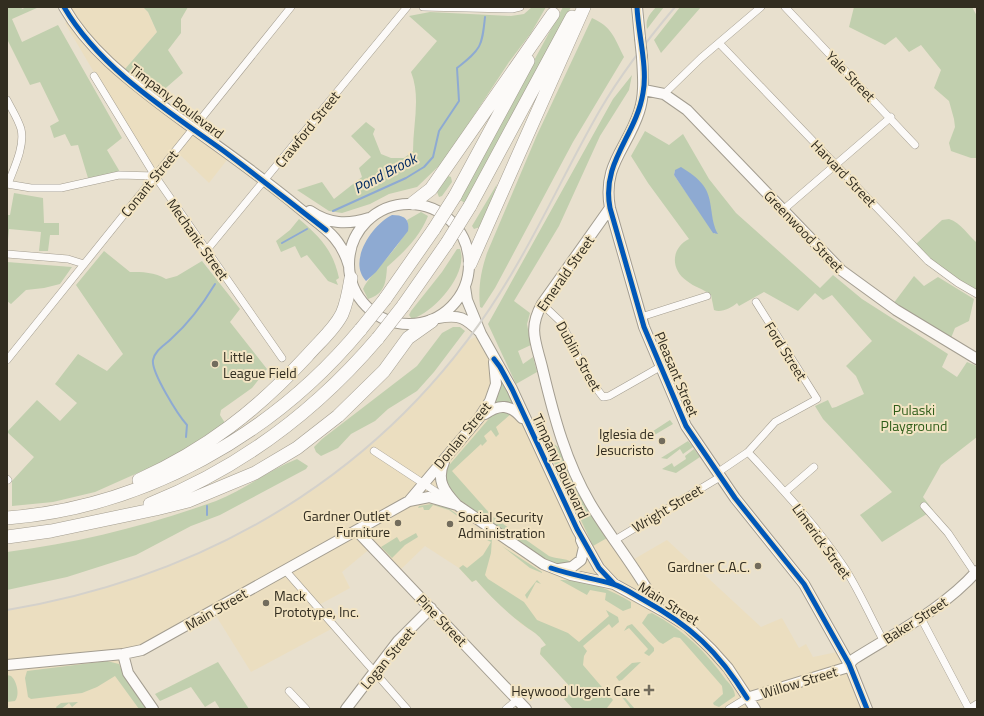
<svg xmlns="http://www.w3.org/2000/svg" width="984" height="716" font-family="'Titillium Web',sans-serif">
<rect width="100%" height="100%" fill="#e8e0ce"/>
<path fill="#ebdec0" d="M64 7H143L148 12 157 32 125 69 123 76 230 156 209 183 175 150 155 176 65 23 71 19Z
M481 334 528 423 536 419 544 437 629 562 667 540 761 627 782 618 799 648 806 644 813 657 842 651 867 709H573L564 699 573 690 540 654 541 648 546 645 539 635 521 624 486 591 476 580 472 582 459 568 425 546 397 573 372 547 342 572 350 588 317 606 335 627 251 672 213 611 123 654 153 709H7V610L83 594 145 574 196 555 259 524 325 480 366 448 413 405 468 341Z"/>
<path fill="#c1cfae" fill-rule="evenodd" d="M7 7H21L22 9 27 7H39L12 19 22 42 58 25 122 138 107 150 120 172 88 178 78 145 71 146 65 134 54 138 50 126 59 121 40 82 30 85 7 39Z
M143 7H188L181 19V33L168 50 183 73 160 93 125 69 157 32 148 12Z
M532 7H546L531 33 509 62 444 161 417 187 389 194 370 204 342 213 329 211 297 190 322 182 334 199 362 177 359 168 371 157 351 136 366 122 375 129 373 134 381 154 391 158H404L413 151C413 124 421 97 411 72L437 41 409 16 430 12 511 16 524 14Z
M563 7H571L466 204 459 199Z
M656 7H664L647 29C645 19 650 14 656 7Z
M680 7H701L661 53 654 40Z
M854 7H972L977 16V158H971L951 151 949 143 955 127 954 119 949 101 934 88 941 70 921 45 909 52 896 37 885 45 849 27Z
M592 18C612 27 614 37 624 57L573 142 495 288 482 308 480 307C478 287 481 271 487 253L537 135Z
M632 75 629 90 600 136 559 226 514 301 530 313 527 324 531 345 518 351 523 364 533 357 537 372 516 384 488 324 613 99Z
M645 131 669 145 683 134 709 179 736 213 820 288 833 275 862 299 948 354 942 367 957 377 967 362 977 366V437L941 465 923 497 933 510 882 542 860 515 892 492 823 419 815 406 828 400 832 408 836 407 864 394 856 376 846 366 872 341 832 295 823 300 815 293 798 311 764 292 739 306 737 303C731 308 721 313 714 310L711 295C704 289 694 287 687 281 670 269 671 248 689 239L648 183 631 156ZM675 170 708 196 715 234 674 175Z
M448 176 451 177 452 182 442 196 439 197 437 192Z
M497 184 488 213 480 227 474 229 472 226Z
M14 193 43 198 44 223H59V235H50L48 251H39L41 232 9 229 7 250V215H10Z
M421 212 428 216C419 238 404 252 387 267 386 282 385 294 368 299L363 289C370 272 413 237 407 220Z
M299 219C320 237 333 250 339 278L336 280 338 285 328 281 307 255 301 258 295 246 281 252 276 241 290 230Z
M949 219C961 223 968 235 977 243V291L935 264 916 244 942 220Z
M457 249H460C469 273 435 312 412 319L409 315 411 311 442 272Z
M104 251 130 272C142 272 155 272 166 279L177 276 202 261 240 309 230 322 267 369 252 388 221 410 220 415 225 423 169 459 95 492 53 502 12 506V481L34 457 7 432 37 400 60 421 77 403 55 384 78 354 107 371 123 354 76 285Z
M7 263V262L72 267 60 284 44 288 26 290 11 304 7 301Z
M914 276 924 286 938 277 974 299 969 321 955 328 951 338 893 304Z
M453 327H460L465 331 434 372 417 391 388 409 375 421 351 434 338 448 321 456 316 452 314 447 322 439 417 366 442 333Z
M503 377 515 403 513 405 493 403 500 379Z
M500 410 512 413 496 427 499 434 496 437 491 430 484 436 487 441 482 446 481 444 452 471 492 516 549 556C557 559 566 558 571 562L566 566 553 563 532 551 446 490 445 470 493 414Z
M536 419 544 437 558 447 571 476 607 538 593 546 534 420Z
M670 420 673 424 651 437 650 436 648 437 647 435Z
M688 441 693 447 683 454 680 449 667 459 661 458Z
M694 449 700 457 676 473 662 469 672 463 674 467 686 459 685 456Z
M297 459 308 466 306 469 220 515 191 526 136 555 67 577 7 590V552C78 543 149 525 216 501 244 490 269 470 297 459Z
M431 504 448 508 467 521 466 522 449 510 433 505 429 510H424L423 507 418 508 419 506Z
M416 533 418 537 405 545 392 558 381 547 397 537 400 542Z
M489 537 492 538 491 553 485 575 488 579 524 602 537 620 568 633 579 642 609 616 606 610 618 617 619 622 612 628 609 624 583 646 587 651 584 656 583 665 613 700 607 708 608 709H573L564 699 573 690 540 654 541 648 546 645C537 632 532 632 521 623 505 611 489 595 476 580L472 582 459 568 463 565 467 568 483 555 491 542 487 540Z
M502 546 542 572V573L530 568Z
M537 580 541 584 536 582 527 599 525 595Z
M560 580C586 579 610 589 631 602V608L623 611 605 600 606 593 590 590 587 595Z
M652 613C683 630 706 651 726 680 730 684 735 690 735 696L719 707 714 705 713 703 723 694 722 686 680 638 674 637 663 644 659 642 642 623 648 614Z
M632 624 654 648V651L649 656 644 653 648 649 629 628 624 631 627 626Z
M107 661 119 664 124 676 147 709H139L115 676 97 687 82 693 31 699 28 697 25 678 27 671Z
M218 662 249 709H220L215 701 205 707 191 687 160 701 155 694Z
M641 662 622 680 619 681 616 677 632 663Z
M7 675 11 676C17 681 20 695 15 701L7 702Z
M619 693H621L635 709H631Z
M78 702 72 707 69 703 61 709H57L56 707 61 703Z"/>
<path fill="#8eaad2" d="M681 167C689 172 698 178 703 185 714 199 709 219 718 234L713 233 674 175 675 170Z
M392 215C404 215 410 219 408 231L376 272 366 281C347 261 373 224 392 215Z"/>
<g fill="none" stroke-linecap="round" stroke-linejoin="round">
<path stroke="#8eaad2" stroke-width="2" d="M333 211 406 178 424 167 433 157 439 131 459 101 457 68C481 49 482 47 485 17
M282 243 307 229
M186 437 187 425C178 415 151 372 153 360 155 350 165 345 171 339 189 323 203 304 215 284
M207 506V515"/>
<g stroke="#a39d90" stroke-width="8">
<path id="street" d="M423 7 512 9 520 7
M785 7 915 145
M719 43 928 261 958 283 977 294
M94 76 155 176 282 358
M664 94 701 58 761 7
M7 100C12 110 18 119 21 129 25 146 14 168 8 184
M7 184 31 188H61L119 175 155 176
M783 210 891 117
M206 251 407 7
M7 254 68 259 84 264
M542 304 561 322 590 380 603 397 609 396 660 367
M641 317 707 296
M7 360 291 7
M374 451 447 499
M748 452C782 489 816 525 844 567 859 590 870 616 883 640
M717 473 748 452 775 422 817 399 756 302
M7 479 8 480
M785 492 814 467
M924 506 948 533 975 573
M615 540 720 477
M285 570 407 709
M921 618 969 709
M289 691 306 709
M506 709 517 700
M729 709 747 698
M969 709 977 704"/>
</g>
<g stroke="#a39d90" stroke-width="12">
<path id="secondary" d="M64 7C88 49 126 78 164 107 209 141 256 172 299 208 323 228 340 235 349 266
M637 7 640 38
M642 57C643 76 645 94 639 112 627 149 602 165 610 208L644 327 686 426 735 498 804 584 849 664 867 709
M644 90 664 94 687 110 841 270 896 310 977 359
M349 264a60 60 0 1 1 120 0a60 60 0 1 1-120 0Z
M610 208 542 304C527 330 537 344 543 371 554 417 566 462 590 503 607 532 629 559 647 589L650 597 648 602
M310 211C329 224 347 225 369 218
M465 287 467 300 481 334 512 389 577 529 599 568 614 584
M438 318C460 314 465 318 480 332
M485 414C499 404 510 404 522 418
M444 462C436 480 444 491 456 504
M409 501 479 418 490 401 496 384 494 362
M357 531 526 709
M559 569 572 567 581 560 584 547 581 540
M123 654 128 673 153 709
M7 665 123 654 142 650 409 501 429 497 457 505 543 564 571 575 614 584 663 611 687 626 711 649 728 668 755 709
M747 698 845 668 854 659C897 632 943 609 977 571
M346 709 398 641 431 608"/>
</g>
<g stroke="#a39d90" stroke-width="14">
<path id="highway" d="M455 196 528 61
M413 203 431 189 553 14
M470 206 572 17
M470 264 584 7
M385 299 434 229
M403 306 447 243
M139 480C207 449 257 410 307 356 319 342 334 330 342 314 347 303 349 290 351 278
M150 504C240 468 315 412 378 338
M7 518C145 507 273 435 361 329
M7 537 51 531 156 509 188 501 255 473 297 448 338 416 384 371 408 338 432 321"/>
</g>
<use href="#street" stroke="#fcfaf8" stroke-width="7"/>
<use href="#secondary" stroke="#fcfaf8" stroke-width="10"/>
<use href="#highway" stroke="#fcfaf8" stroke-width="13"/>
<path stroke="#d4d1cb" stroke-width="2" d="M7 610C223 574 405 459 515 268 545 217 570 162 600 110 621 74 648 39 675 7"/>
<g stroke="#a39d90" stroke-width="12" stroke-linecap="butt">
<path id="secondary-bridge" d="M640 38 642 57"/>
</g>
<g stroke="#a39d90" stroke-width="14" stroke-linecap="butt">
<path id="highway-bridge" d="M434 229 455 196
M447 243 470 206
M361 329 385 299
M378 338 403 306"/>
</g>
<use href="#secondary-bridge" stroke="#fcfaf8" stroke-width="10"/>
<use href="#highway-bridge" stroke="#fcfaf8" stroke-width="13"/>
<g stroke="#f2e4c3" stroke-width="8">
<path id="cycleway" d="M64 7C100 69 168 111 225 152 260 178 292 204 326 230
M637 7C638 33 648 68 643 93 636 136 601 162 610 208L644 327 686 426 735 498 804 584 849 664 867 709
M494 359 500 367 512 389 577 529 599 568 614 584
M551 568C571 575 592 578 613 584 623 587 633 594 642 599 691 626 718 651 747 698"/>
</g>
<use href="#cycleway" stroke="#0057b8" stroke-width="5"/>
</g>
<g fill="#726c5d" stroke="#f2e4c3" stroke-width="1.5">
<circle cx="215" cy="364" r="4"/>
<circle cx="662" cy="441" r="4"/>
<circle cx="398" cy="523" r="4"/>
<circle cx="450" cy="524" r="4"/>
<circle cx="758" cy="566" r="4"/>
<circle cx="266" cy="603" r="4"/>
<path d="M647 684h4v4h4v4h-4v4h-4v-4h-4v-4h4z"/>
</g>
<g text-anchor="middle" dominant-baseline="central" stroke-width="4" stroke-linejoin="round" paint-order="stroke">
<g font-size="14" fill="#322d20" stroke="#f2e4c3">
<text transform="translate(851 76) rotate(46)">Yale Street</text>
<text transform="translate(177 101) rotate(37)">Timpany Boulevard</text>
<text transform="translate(307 129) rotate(-51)">Crawford Street</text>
<text transform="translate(844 173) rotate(46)">Harvard Street</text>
<text transform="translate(149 183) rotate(-51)">Conant Street</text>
<text transform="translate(804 231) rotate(46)">Greenwood Street</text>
<text transform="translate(198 239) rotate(55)">Mechanic Street</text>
<text transform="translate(565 273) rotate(-55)">Emerald Street</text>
<text transform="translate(786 351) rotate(58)">Ford Street</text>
<text transform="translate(579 356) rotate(61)">Dublin Street</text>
<text transform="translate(677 374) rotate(67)">Pleasant Street</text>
<text transform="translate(462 435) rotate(-51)">Donlan Street</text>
<text transform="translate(561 466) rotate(65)">Timpany Boulevard</text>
<text transform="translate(667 508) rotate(-31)">Wright Street</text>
<text transform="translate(822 541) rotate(54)">Limerick Street</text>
<text transform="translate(669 603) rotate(32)">Main Street</text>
<text transform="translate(216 609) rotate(-30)">Main Street</text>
<text transform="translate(442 620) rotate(46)">Pine Street</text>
<text transform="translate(915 620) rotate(-33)">Baker Street</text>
<text transform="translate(387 658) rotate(-50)">Logan Street</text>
<text transform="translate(799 682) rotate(-17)">Willow Street</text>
</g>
<g font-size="14" fill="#322d20" stroke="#f2e4c3" text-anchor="end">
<text x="223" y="356" text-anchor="start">Little<tspan x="223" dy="16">League Field</tspan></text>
<text x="654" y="433">Iglesia de<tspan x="654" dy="16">Jesucristo</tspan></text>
<text x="390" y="515">Gardner Outlet<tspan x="390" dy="16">Furniture</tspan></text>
<text x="458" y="516" text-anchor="start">Social Security<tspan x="458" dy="16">Administration</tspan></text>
<text x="750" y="566">Gardner C.A.C.</text>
<text x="274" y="595" text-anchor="start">Mack<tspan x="274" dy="16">Prototype, Inc.</tspan></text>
<text x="640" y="690">Heywood Urgent Care</text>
</g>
<g font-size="14" fill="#2f5d19" stroke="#f2e4c3">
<text x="914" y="409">Pulaski<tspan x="914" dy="16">Playground</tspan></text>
</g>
<g font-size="15" font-style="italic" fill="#002962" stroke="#f2e4c3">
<text transform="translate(385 173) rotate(-28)">Pond Brook</text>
</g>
</g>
<rect width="984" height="716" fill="none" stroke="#322d20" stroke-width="16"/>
</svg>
